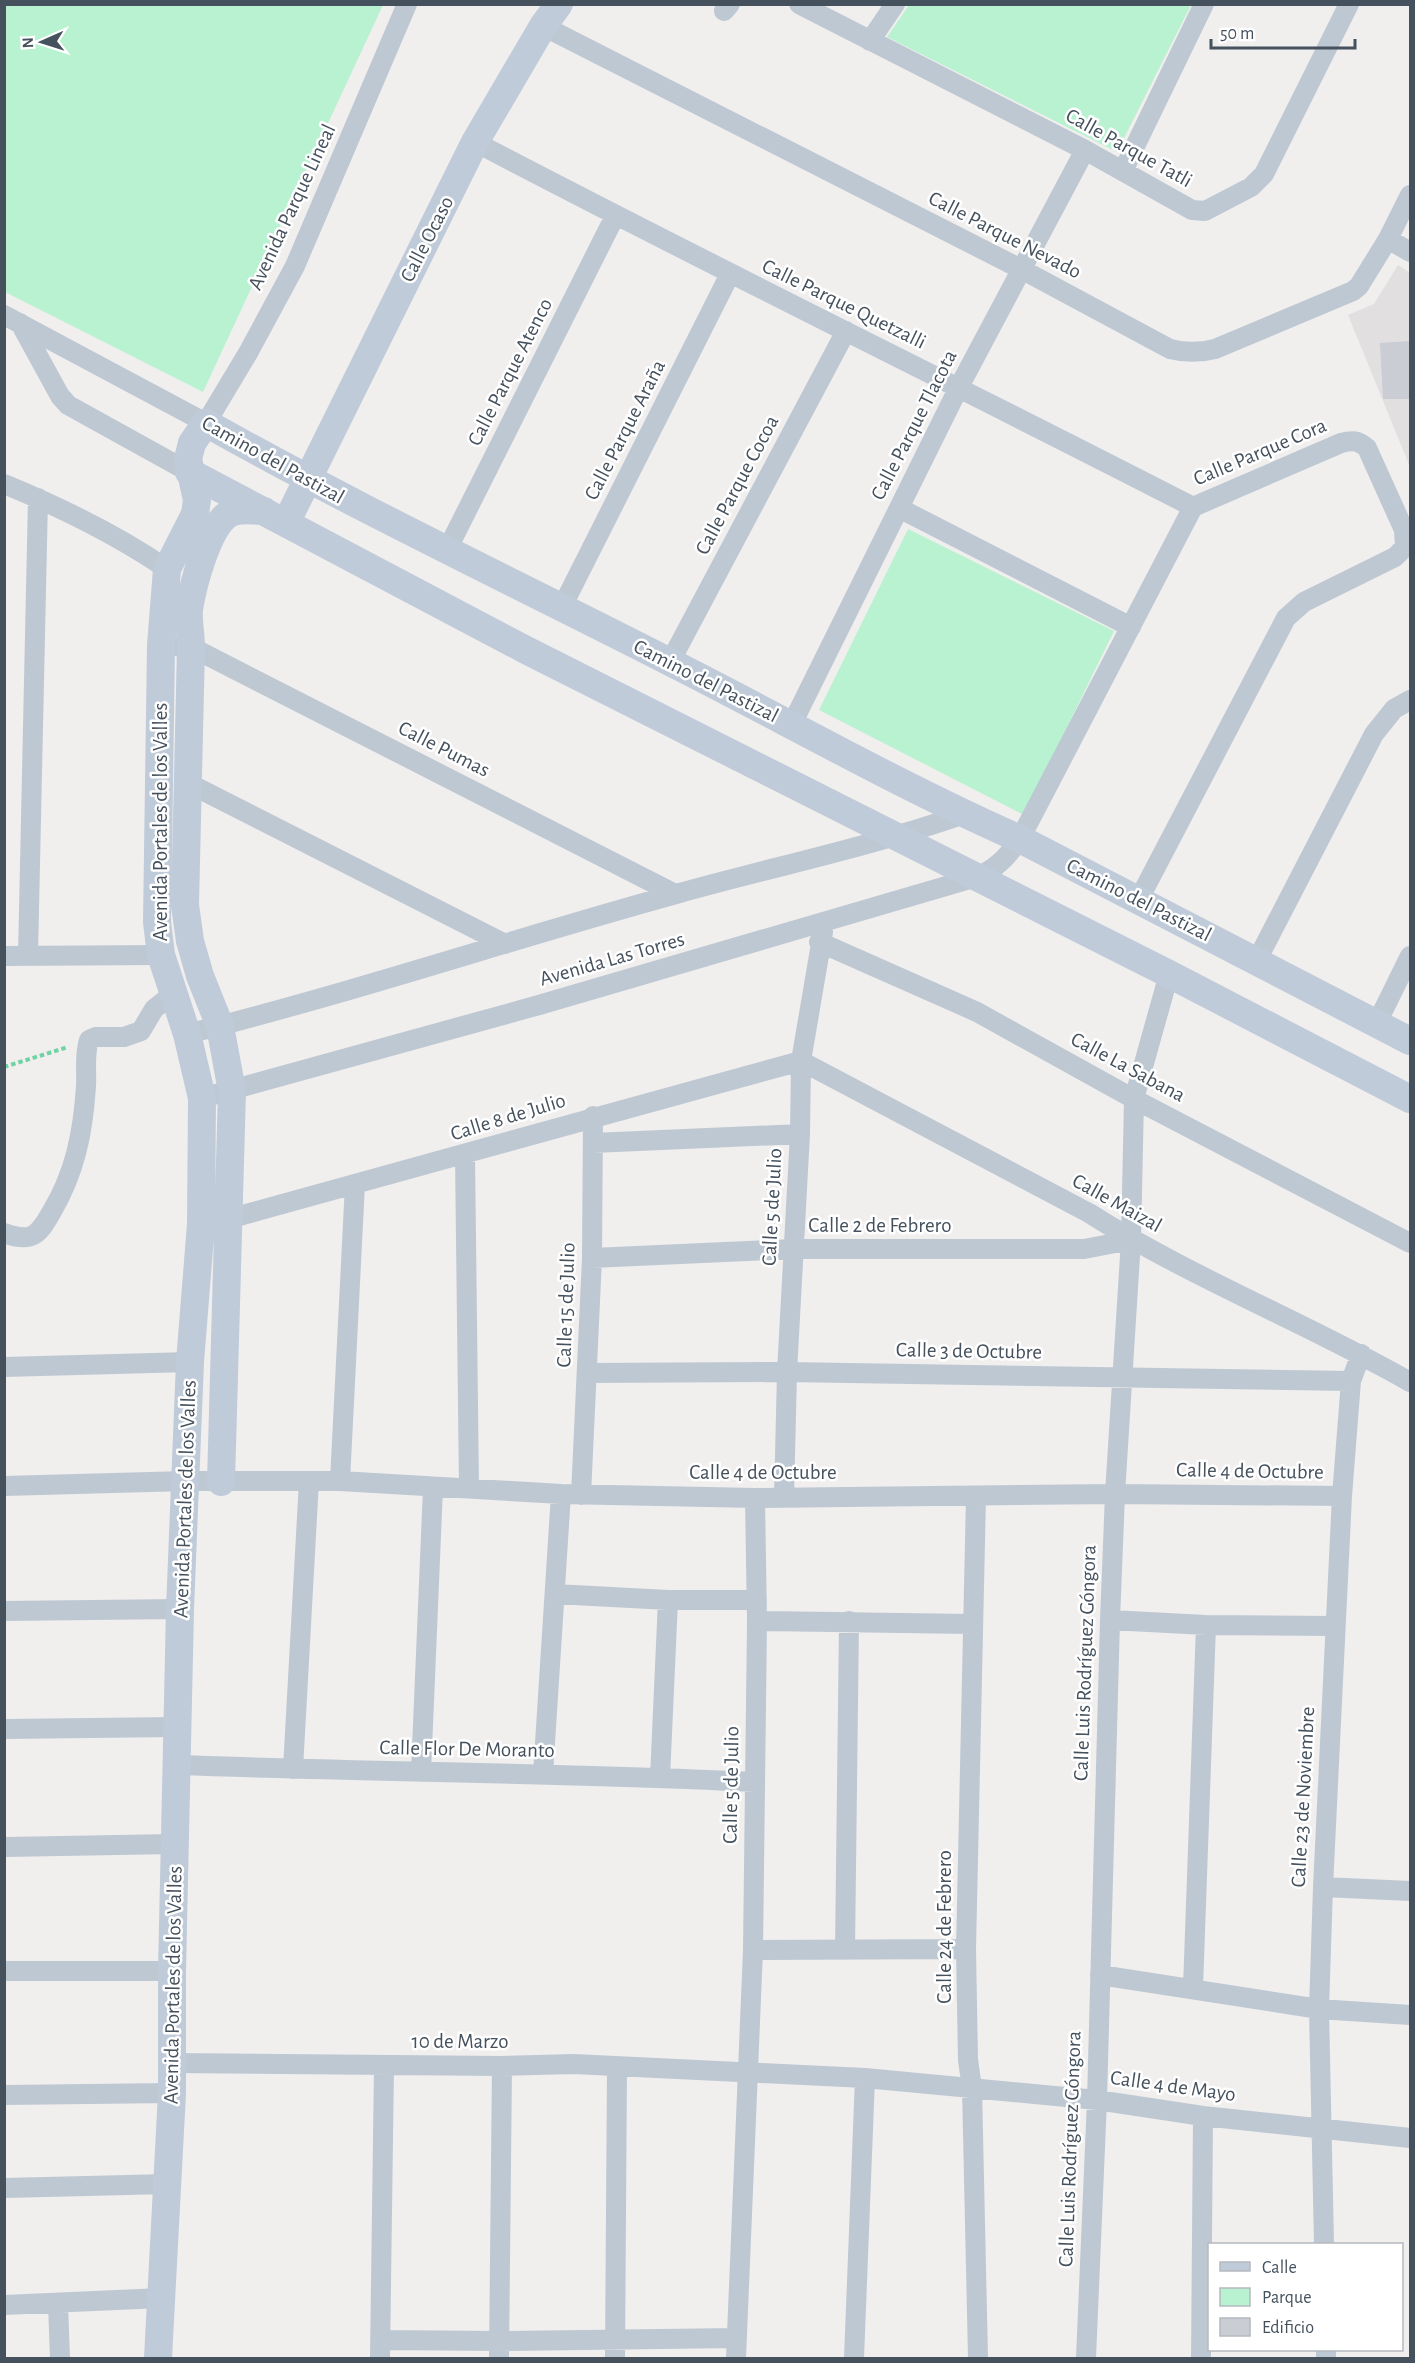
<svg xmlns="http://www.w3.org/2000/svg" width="1415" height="2363" font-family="'Alegreya Sans',sans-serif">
<rect width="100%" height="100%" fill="#f1eeee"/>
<path fill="#e2dfe0" d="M1398 265 1410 273V467L1348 315 1374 304Z"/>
<path fill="#b9f2d1" d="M4 5H383L203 392 5 292Z
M909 5V4L1191 5 1117 152 887 37Z
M908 529 1114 631 1024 815 819 710Z"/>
<path fill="#cacdd4" d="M1410 341V399H1383L1380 343Z"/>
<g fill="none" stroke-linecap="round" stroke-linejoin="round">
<path stroke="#6ed3a5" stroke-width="4" stroke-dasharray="4.5 3" stroke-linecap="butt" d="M4 1067 68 1047"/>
<path stroke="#bec8d2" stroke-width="20" d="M799 4 1085 150 1192 210 1205 211 1251 187 1264 174 1349 4
M724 11 730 4
M543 26 1021 269 1170 349C1186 353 1199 353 1215 349L1353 291 1359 286 1388 239 1410 195
M870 41 895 4
M475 142C713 267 954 384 1193 507
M1123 171 1204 4
M1388 239 1410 252
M4 315 206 423 248 353 295 266 407 4
M20 323 60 396 68 405 189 472
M4 484C60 507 117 535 167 569
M899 508 1131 627
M447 550 615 216
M562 607 730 274
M161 645 191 647 675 894
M670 662 846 331
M791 726 959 387 1085 150
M188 783 505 944
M819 942 977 1012 1134 1099 1410 1243
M4 956 161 955
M28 956 38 498
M1257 960 1374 734 1394 709 1410 700
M1377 1023 1410 956
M187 1034C352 993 512 939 676 894 772 867 870 847 964 814
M202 1098 539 1005 977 877C997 868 1007 857 1020 839L1193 507 1341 443C1352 440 1358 440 1367 448L1404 530 1405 547 1395 557 1304 602 1286 618 1138 901
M593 1143 800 1134
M465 1155 469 1488
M228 1219C419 1167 610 1112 801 1061L1089 1213C1191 1278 1305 1322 1410 1382
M4 1233C31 1243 38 1236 51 1213 75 1173 83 1133 86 1086 87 1071 84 1054 89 1040L96 1037H124L141 1031 154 1009 174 993
M592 1258 794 1249H1084L1131 1240
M4 1367 190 1362
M587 1373 787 1372 1351 1381
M340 1481 355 1184
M4 1486 186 1481H340L561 1494 755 1498 1115 1494 1342 1496
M581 1495 592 1258 593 1116
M976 1496 966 1949 968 2060 972 2088 978 2358
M784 1497 787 1372 800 1134 801 1061 823 932
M555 1594 668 1600H757
M4 1611 180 1609
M1110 1620 1206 1625 1335 1626
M757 1621 972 1624
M4 1729 176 1727
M178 1765C370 1772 562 1773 755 1782
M293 1769 309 1481
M421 1772 433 1488
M543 1774 561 1494
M660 1778 668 1600
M4 1847 174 1844
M1323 1887 1410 1891
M753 1950 966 1949
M845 1950 849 1621
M4 1971H172
M1100 1975 1319 2009 1410 2015
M1193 1988 1206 1625
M172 2063 502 2066 574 2064 865 2078 1097 2100 1203 2116 1410 2138
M4 2095 172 2093
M4 2188 168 2184
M1324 2244 1319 2009 1323 1887 1342 1496 1351 1381 1361 1354
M58 2304 60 2358
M4 2305 162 2298
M381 2340 499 2341 736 2338
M1326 2350V2358
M380 2358 384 2065
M499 2358 502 2066
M615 2358 617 2066
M736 2358 753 1950 757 1621 755 1498
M854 2358 865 2078
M1086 2358 1097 2100 1110 1620 1115 1494 1131 1240 1134 1099 1169 974
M1201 2358 1203 2116"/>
<path stroke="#bfcbd9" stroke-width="28" d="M189 472 526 650 1169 974 1410 1099
M286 523 475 142 543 26 559 4
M221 1482 232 1091 220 1026 200 976 190 941 185 905 191 647C191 635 188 621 189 609 193 585 207 530 227 515 238 507 252 511 264 511
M158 2358 172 2093V1971L180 1609 190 1362 201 1224 202 1098 187 1034 161 955 157 922 161 645 167 569 195 514 197 500 188 459 192 443 206 423C357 508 513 582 668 661 785 720 900 786 1020 839L1410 1041"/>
</g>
<g text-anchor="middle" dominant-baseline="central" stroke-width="5" stroke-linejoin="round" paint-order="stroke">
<g font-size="21" fill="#45515d" stroke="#fff">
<text transform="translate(1129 148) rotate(29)">Calle Parque Tatli</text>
<text transform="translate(292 207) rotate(-65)">Avenida Parque Lineal</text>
<text transform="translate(1005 235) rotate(27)">Calle Parque Nevado</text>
<text transform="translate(427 239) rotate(-63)">Calle Ocaso</text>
<text transform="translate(844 304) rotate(26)">Calle Parque Quetzalli</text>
<text transform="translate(510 372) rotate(-63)">Calle Parque Atenco</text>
<text transform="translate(914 425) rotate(-63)">Calle Parque Tlacota</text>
<text transform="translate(625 430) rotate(-63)">Calle Parque Araña</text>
<text transform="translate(1260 452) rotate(-23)">Calle Parque Cora</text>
<text transform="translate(273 460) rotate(29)">Camino del Pastizal</text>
<text transform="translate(737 485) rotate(-62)">Calle Parque Cocoa</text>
<text transform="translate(706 681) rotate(27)">Camino del Pastizal</text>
<text transform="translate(444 749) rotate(27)">Calle Pumas</text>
<text transform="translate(160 822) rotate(-90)">Avenida Portales de los Valles</text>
<text transform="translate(1139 900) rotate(27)">Camino del Pastizal</text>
<text transform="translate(612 959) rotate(-16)">Avenida Las Torres</text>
<text transform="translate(1128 1067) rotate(28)">Calle La Sabana</text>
<text transform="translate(508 1117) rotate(-17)">Calle 8 de Julio</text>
<text transform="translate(1117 1203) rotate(29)">Calle Maizal</text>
<text transform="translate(772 1207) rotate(-87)">Calle 5 de Julio</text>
<text x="880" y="1225">Calle 2 de Febrero</text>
<text transform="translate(566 1305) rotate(-88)">Calle 15 de Julio</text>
<text transform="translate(969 1351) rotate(1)">Calle 3 de Octubre</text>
<text transform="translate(1250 1471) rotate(1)">Calle 4 de Octubre</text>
<text x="763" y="1472">Calle 4 de Octubre</text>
<text transform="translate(185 1499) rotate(-88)">Avenida Portales de los Valles</text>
<text transform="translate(1085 1663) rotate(-88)">Calle Luis Rodríguez Góngora</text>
<text transform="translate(467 1749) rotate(1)">Calle Flor De Moranto</text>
<text transform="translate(731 1785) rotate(-89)">Calle 5 de Julio</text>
<text transform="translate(1303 1797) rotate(-87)">Calle 23 de Noviembre</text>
<text transform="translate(944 1927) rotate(-90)">Calle 24 de Febrero</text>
<text transform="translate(173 1985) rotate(-89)">Avenida Portales de los Valles</text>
<text x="460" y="2041">10 de Marzo</text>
<text transform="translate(1173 2086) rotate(8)">Calle 4 de Mayo</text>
<text transform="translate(1070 2149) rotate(-88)">Calle Luis Rodríguez Góngora</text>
</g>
</g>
<rect width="1415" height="2363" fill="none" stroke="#45515d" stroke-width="12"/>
<rect x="1208" y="2243" width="195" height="108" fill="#ffffff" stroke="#b5b9be" stroke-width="1.5"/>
<rect x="1220" y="2262" width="30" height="9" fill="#bfcbd9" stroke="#b5b9be" stroke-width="1.5"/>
<text x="1262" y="2273" font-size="18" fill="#45515d">Calle</text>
<rect x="1220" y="2288" width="30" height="18" fill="#b9f2d1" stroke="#b5b9be" stroke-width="1.5"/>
<text x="1262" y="2303" font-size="18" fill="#45515d">Parque</text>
<rect x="1220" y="2318" width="30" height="18" fill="#cacdd4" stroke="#b5b9be" stroke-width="1.5"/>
<text x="1262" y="2333" font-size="18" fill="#45515d">Edificio</text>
<g transform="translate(42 42) rotate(267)" stroke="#ffffff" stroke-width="4.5" paint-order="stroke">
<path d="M0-4.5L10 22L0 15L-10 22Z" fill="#45515d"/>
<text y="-9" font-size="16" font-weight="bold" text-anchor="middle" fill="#45515d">N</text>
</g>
<path d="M1211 39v9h144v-9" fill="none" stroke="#45515d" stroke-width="3"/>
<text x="1220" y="39" font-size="18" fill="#45515d" stroke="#ffffff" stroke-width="4.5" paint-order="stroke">50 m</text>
</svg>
